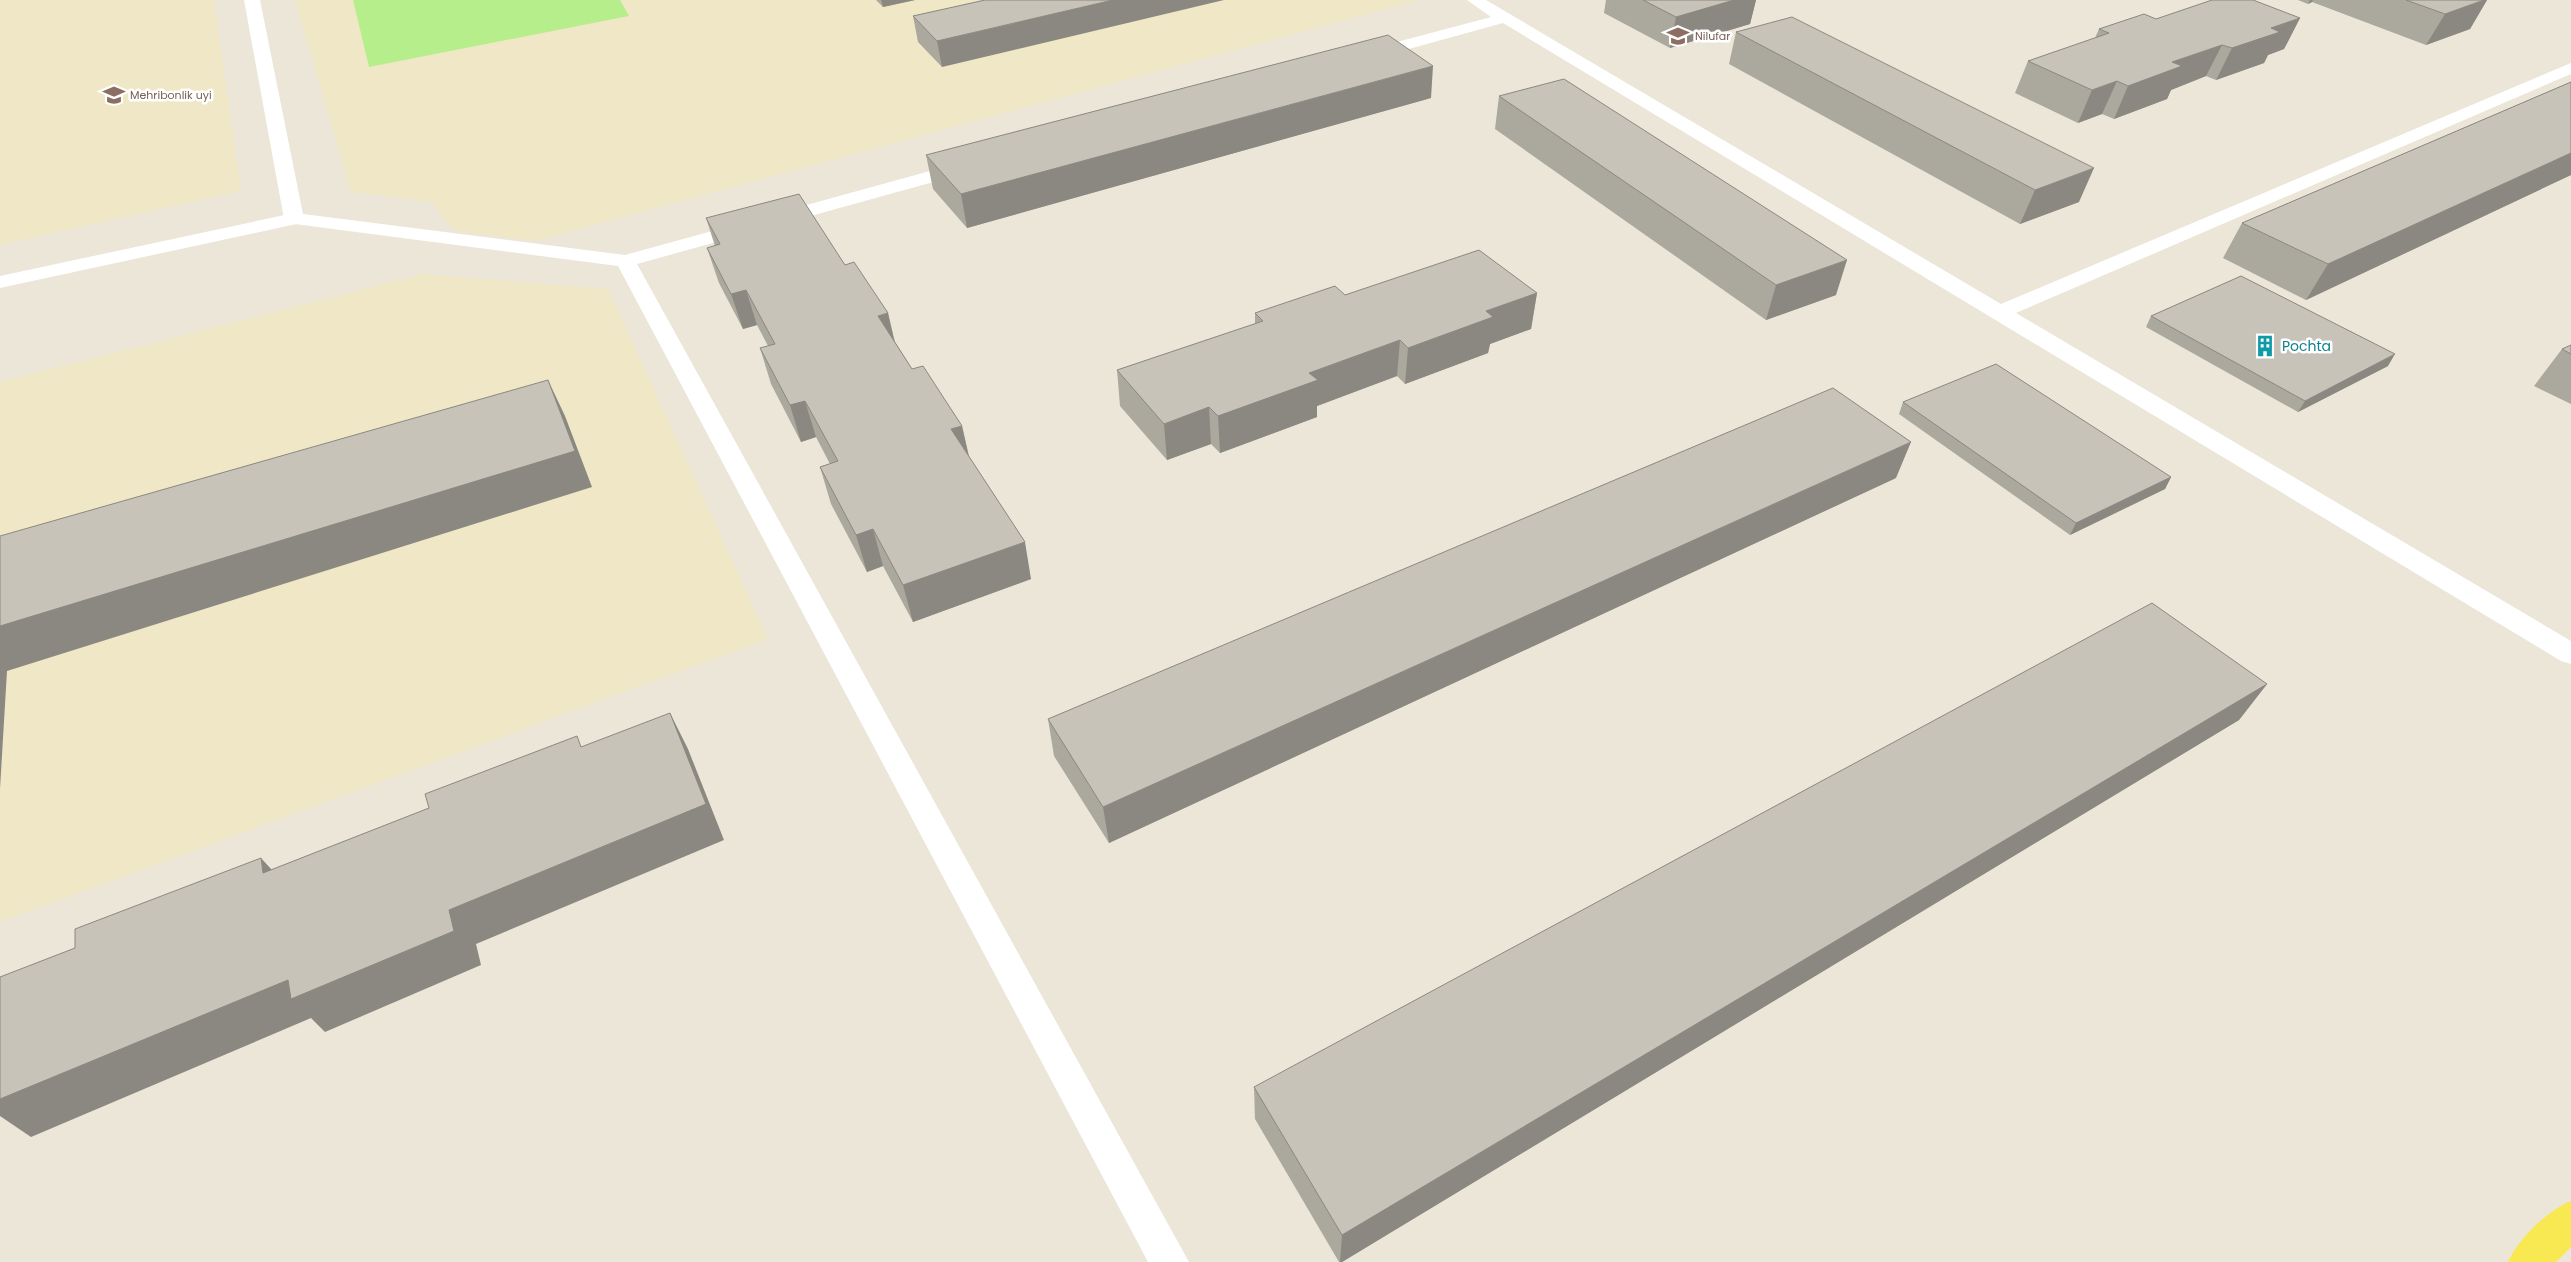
<svg xmlns="http://www.w3.org/2000/svg" width="2571" height="1262" font-family="Poppins,sans-serif">
<rect width="100%" height="100%" fill="#ece6d8"/>
<path fill="#efe7c6" d="M0 0H214L241 191 0 245Z
M295 0H1419L534 241 453 230 432 202 351 192Z
M423 274 608 289 768 639 0 922V382Z"/>
<path fill="#b7ee8c" d="M353 0H620L629 16 369 67Z"/>
<g fill="none" stroke-linecap="round" stroke-linejoin="round">
<path fill="#fff" fill-rule="evenodd" d="M294 213 301 215 304 219 301 223 0 288V276Z"/>
<path fill="#fff" fill-rule="evenodd" d="M244 0H260L303 214 625 255 959 163H973L975 167 973 171 637 264 1189 1262H1148L618 266 287 223 284 219Z
M1467 0H1486L2001 304 2571 63V74L2016 313 2571 641V664L2561 661 1503 23 1369 60 1361 55 1363 51 1491 17Z"/>
<path fill="#f8e851" fill-rule="evenodd" d="M2571 1201V1247L2556 1262H2508C2518 1239 2548 1210 2571 1201Z"/>
</g>
<path fill="#aba89e" d="M876 0H915L883 7Z
M985 0 942 67 918 42 913 16Z
M1606 0H1756L1750 24 1670 48 1604 13Z
M2298 0H2487L2470 29 2426 45 2312 2 2308 4Z
M2300 18 2284 49 2268 55 2264 63 2216 80 2206 76 2171 90 2167 99 2114 119 2102 114 2078 123 2015 93 2028 61 2095 38 2099 29 2156 19Z
M1736 32 2079 202 2020 224 1729 64Z
M2571 82V175L2306 300 2223 258 2242 223Z
M1499 96 1836 295 1766 320 1495 129Z
M1431 98 967 228 933 189 926 155Z
M706 218 845 265 888 313 895 342 912 369 962 426 969 456 1031 579 913 622 883 566 867 572 831 504 820 467 830 464 816 437 801 442 771 384 760 348 768 346 757 325 743 329 719 283 707 248 715 246Z
M1537 293 1531 329 1490 344 1488 353 1405 384 1397 376 1317 406V417L1220 453 1211 444 1167 460 1120 406 1117 370 1255 324V313L1345 295Z
M2151 316 2388 366 2298 412 2146 327Z
M2571 345V404L2534 386 2562 349Z
M1903 402 2171 477 2165 489 2070 535 1899 414Z
M1896 478 1109 843 1054 756 1048 719Z
M2267 684 2239 720 1342 1262H1339L1255 1119 1254 1087Z"/>
<path fill="#8b8881" d="M881 0H915L883 7Z
M1113 0H1224L942 67 937 41Z
M1734 0H1756L1750 24 1670 48 1676 17Z
M2310 0H2313L2312 2 2308 4Z
M2484 0H2487L2470 29 2426 45 2445 14Z
M2300 18 2284 49 2268 55 2264 63 2216 80 2232 48 2271 28Z
M2222 45 2206 76 2171 90 2167 99 2114 119 2128 86 2172 62Z
M1433 66 1431 98 967 228 961 194Z
M2117 81 2102 114 2078 123 2092 90Z
M2571 153V175L2306 300 2328 264Z
M2094 168 2079 202 2020 224 2035 190Z
M1847 260 1836 295 1766 320 1776 285Z
M746 290 757 325 743 329 731 294Z
M1537 293 1531 329 1490 344 1488 353 1405 384 1408 348 1486 311Z
M888 313 896 349 878 316Z
M1400 340 1397 376 1317 406V417L1220 453 1218 416 1309 373Z
M2395 354 2388 366 2298 412 2305 401Z
M548 380 565 416 592 487 7 671 0 789V626Z
M805 401 816 437 801 442 790 405Z
M1209 407 1211 444 1167 460 1164 424Z
M962 426 970 462 951 429Z
M1911 442 1896 478 1109 843 1103 807Z
M2171 477 2165 489 2070 535 2076 523Z
M873 529 883 566 867 572 856 535Z
M1025 542 1031 579 913 622 903 585Z
M2267 684 2239 720 1342 1262H1340L1342 1235Z
M670 713 688 749 724 840 476 944 481 965 325 1032 311 1018 31 1137 0 1116V1099Z
M261 858 293 893 263 873Z"/>
<path fill="#c7c3b8" stroke="#8b8881" d="M985 0H1113L937 41 913 16Z
M1643 0H1734L1676 17Z
M2212 0H2253L2300 18 2271 28 2280 32 2232 48 2222 45 2172 62 2182 66 2128 86 2117 81 2092 90 2028 61 2109 33 2099 29 2144 14 2156 19Z
M2406 0H2484L2445 14Z
M1792 17 2094 168 2035 190 1736 32Z
M1388 35 1433 66 961 194 926 155Z
M1564 79 1847 260 1776 285 1499 96Z
M2571 82V153L2328 264 2242 223Z
M799 194 845 265 854 262 888 313 878 316 912 369 923 366 962 426 951 429 1025 542 903 585 873 529 856 535 820 467 838 461 805 401 790 405 760 348 775 344 746 290 731 294 707 248 720 244 706 218Z
M1479 250 1537 293 1486 311 1493 317 1408 348 1400 340 1309 373 1318 380 1218 416 1209 407 1164 424 1117 370 1263 321 1255 313 1335 286 1345 295Z
M2241 276 2395 354 2305 401 2151 316Z
M2571 345V354L2562 349Z
M1996 364 2171 477 2076 523 1903 402Z
M548 380 575 451 0 626V536Z
M1833 388 1911 442 1103 807 1048 719Z
M2152 603 2267 684 1342 1235 1254 1087Z
M670 713 706 804 449 910 454 931 291 999 288 980 0 1099V977L75 948V929L261 858 263 873 429 808 425 794 577 736 581 747Z"/>
<defs>
<g id="school-bare" transform="scale(1.725)"><path d="M0-5L7-2L0 1L-7-2ZM-4 1L0 2.5L4 1V4Q0 6-4 4Z" fill="#8d6e63" stroke="#fff" stroke-width="2.5" paint-order="stroke"/></g>
<g id="building-bare" transform="scale(1.725)"><path d="M-4-6H4V6H1V3H-1V6H-4ZM-2.5-4.3h1.7v1.8h-1.7ZM.8-4.3h1.7v1.8H.8ZM-2.5-1h1.7V.8h-1.7ZM.8-1h1.7V.8H.8Z" fill="#0f9aa8" stroke="#fff" stroke-width="2.5" paint-order="stroke"/></g>
</defs>
<g fill-rule="evenodd">
<use href="#school-bare" x="1678" y="36"/>
<use href="#school-bare" x="114" y="95"/>
<use href="#building-bare" x="2265" y="346"/>
</g>
<g text-anchor="middle" dominant-baseline="central" stroke-width="5" stroke-linejoin="round" paint-order="stroke">
<g font-size="11" fill="#785e54" stroke="#fff" text-anchor="start">
<text x="1695" y="36">Nilufar</text>
<text x="130" y="95">Mehribonlik uyi</text>
</g>
<g font-size="14" fill="#0d838f" stroke="#fff" text-anchor="start">
<text x="2282" y="346">Pochta</text>
</g>
</g>
</svg>
